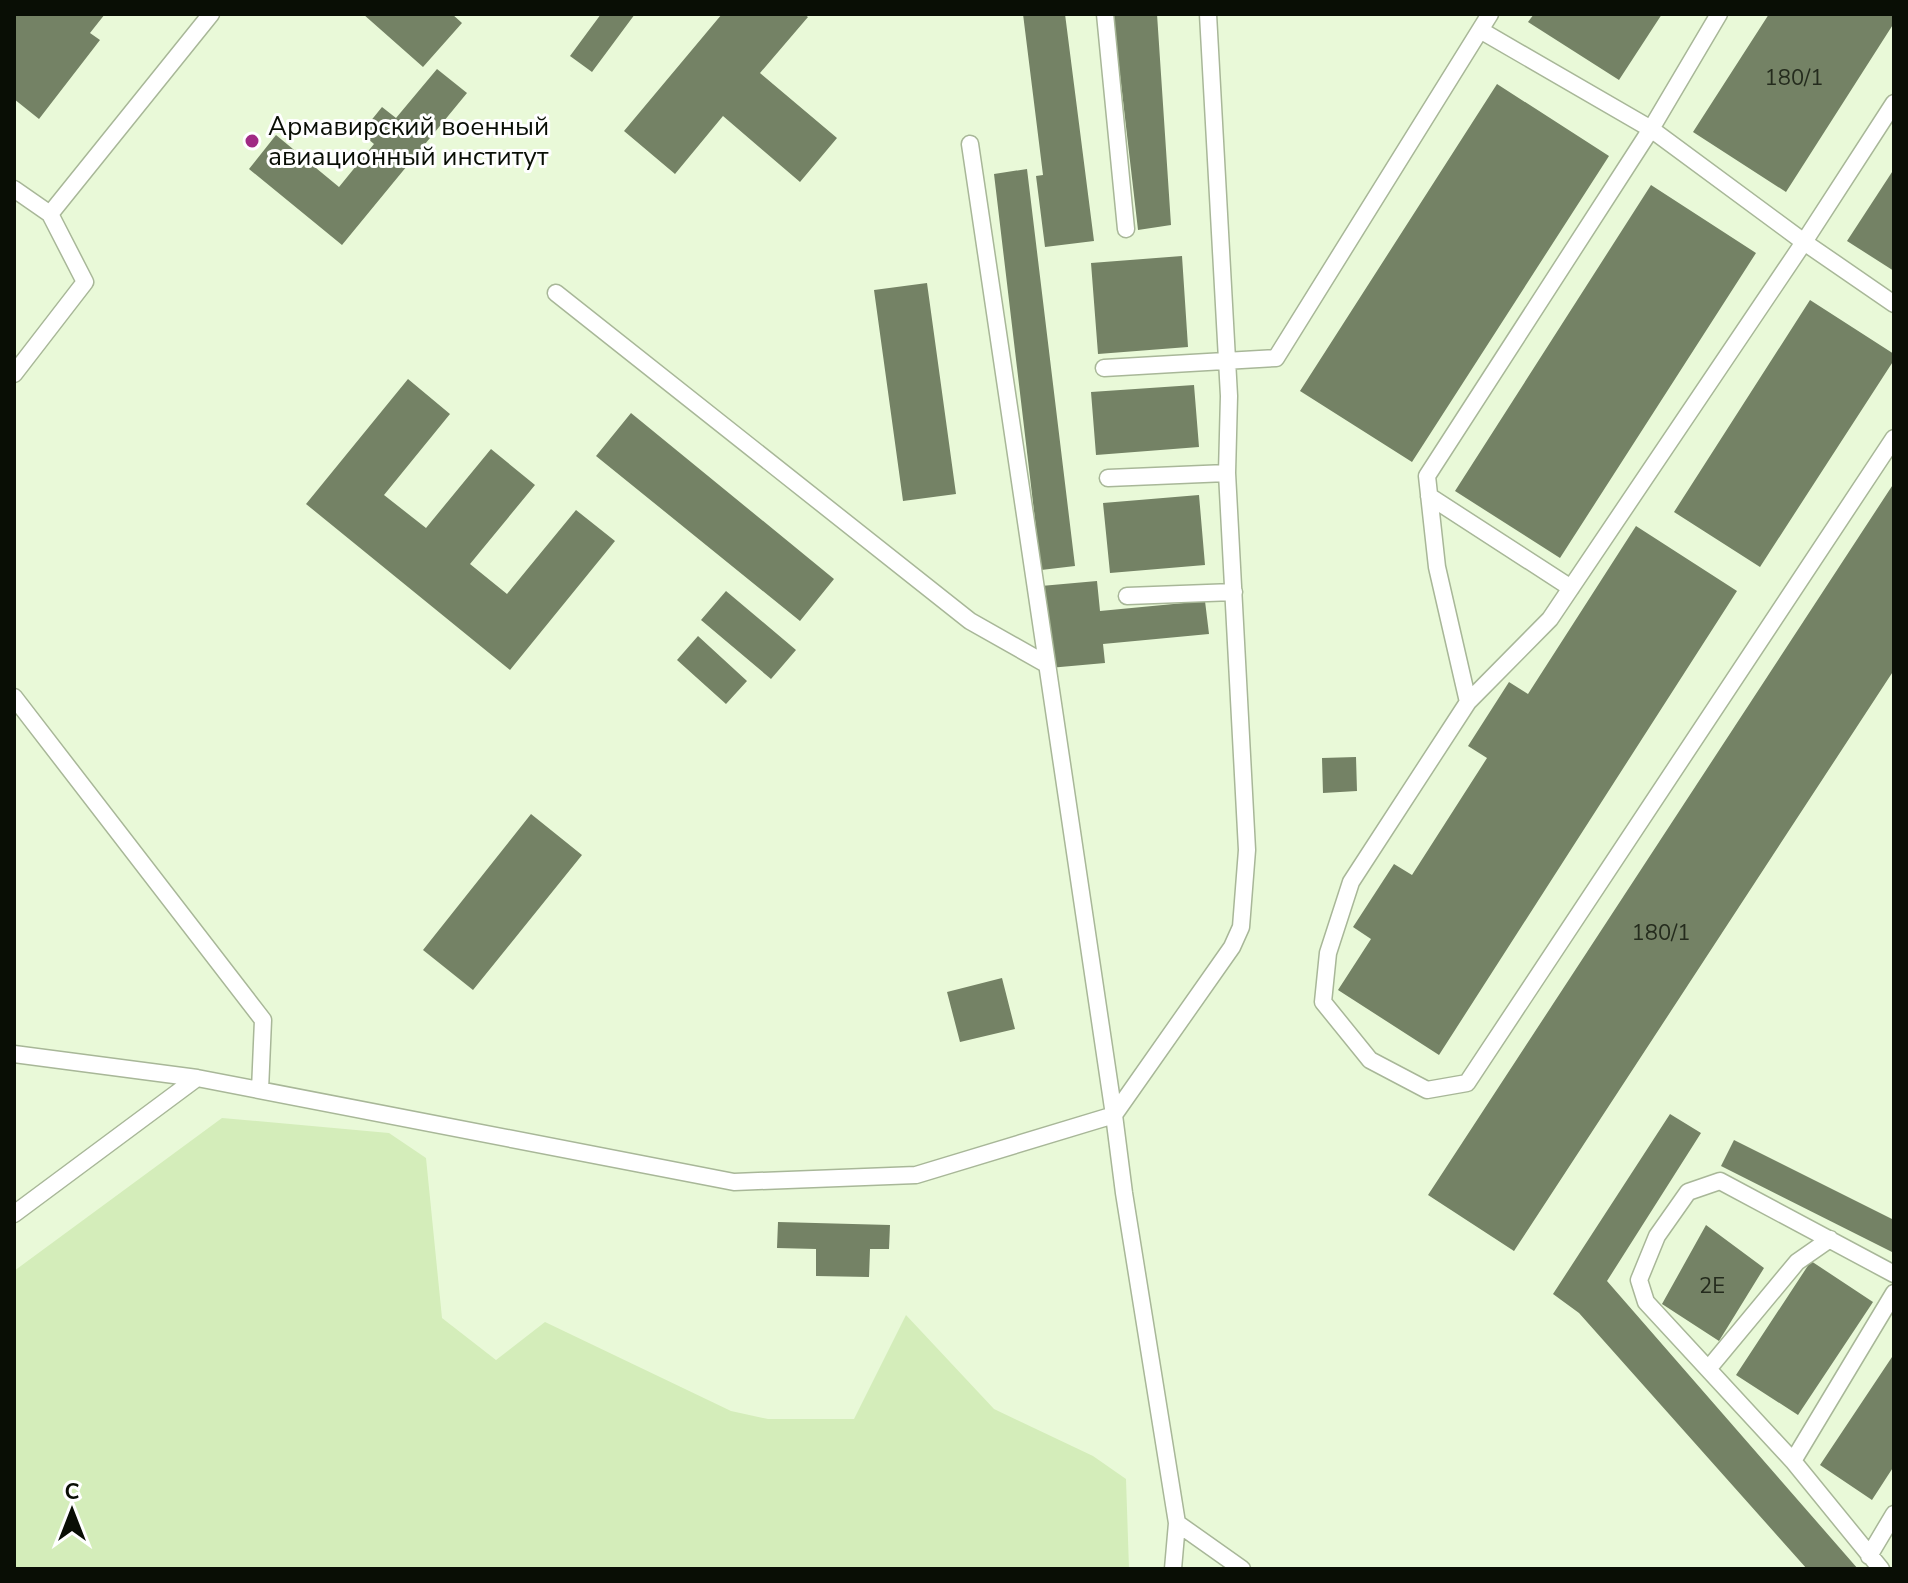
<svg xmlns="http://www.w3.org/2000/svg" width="1908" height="1583" font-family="'Nunito Sans',sans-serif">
<rect width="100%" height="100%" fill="#e9f9d8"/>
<path fill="#d4edba" d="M222 1118 389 1133 426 1158 442 1318 496 1360 545 1322 731 1411 768 1419H854L906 1315 994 1409 1093 1456 1126 1479 1129 1569H14V1271Z"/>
<path fill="#748265" d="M14 14H105L90 33 100 40 39 119 14 99Z
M363 14H452L462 23 423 67Z
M601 14H635L592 72 570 56Z
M722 14H804L808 17 760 73 837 138 800 182 723 116 675 174 624 131Z
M1023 14H1065L1094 241 1045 247 1036 176 1043 175Z
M1113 14H1157L1171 225 1138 230Z
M1534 14H1662L1619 80 1528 22Z
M1769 14H1894V23L1786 192 1693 132Z
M437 69 467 93 342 245 249 169 276 135 339 187 374 144 361 133 382 107 396 118Z
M1497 84 1609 156 1412 462 1300 391Z
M1027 169 1075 566 1041 570 994 174Z
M1894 169V271L1847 241Z
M1651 185 1756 253 1560 558 1455 491Z
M1182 256 1188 347 1098 354 1091 263Z
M927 283 956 494 903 501 874 290Z
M1810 300 1894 354V360L1760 567 1674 512Z
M408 379 450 414 384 495 426 528 491 449 535 485 470 564 507 594 576 510 615 541 510 670 306 504Z
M1194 385 1199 447 1096 455 1091 392Z
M631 413 834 579 800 621 596 456Z
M1894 483V670L1514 1251 1428 1195Z
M1199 495 1205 565 1110 573 1103 503Z
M1636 526 1737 591 1439 1055 1338 990 1371 939 1353 927 1394 864 1412 875 1487 758 1468 746 1509 682 1528 694Z
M1097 581 1100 611 1205 601 1209 634 1103 644 1105 663 1049 668 1041 586Z
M726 591 796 650 771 679 701 620Z
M698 636 747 681 726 704 677 660Z
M1356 757 1357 791 1323 793 1322 758Z
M531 814 582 855 473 990 423 950Z
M1002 978 1015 1029 960 1042 947 992Z
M1670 1114 1701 1133 1607 1281 1858 1569H1807L1579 1313 1553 1294Z
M1734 1140 1894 1220V1253L1721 1166Z
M778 1222 890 1225 889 1249H870L869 1277 816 1276V1249L777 1248Z
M1706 1225 1764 1268 1719 1341 1662 1304Z
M1811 1261 1873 1302 1798 1415 1736 1375Z
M1894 1354V1466L1872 1500 1820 1465Z"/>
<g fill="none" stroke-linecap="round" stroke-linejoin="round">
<g stroke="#a8b798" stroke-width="19">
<path id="service" d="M1105 14 1126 229
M1208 14 1229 396 1227 473 1247 850 1241 927 1232 947 1114 1115 1124 1193 1177 1523 1242 1569
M1719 14 1651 129 1427 476 1437 567 1468 702 1351 882 1328 953 1323 1002 1370 1060 1427 1090 1467 1083 1894 438
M1480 30 1651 129 1804 242 1894 304
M14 189 50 214 85 282 14 374
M50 214 211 14
M556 293 970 621 1046 664
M1104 368 1276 358 1490 14
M1108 478 1227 473
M1429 496 1571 588
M1127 596 1234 592
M14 697 263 1020 260 1090
M1468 702 1550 619 1804 242 1894 103
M14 1054 197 1078 734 1182 916 1175 1114 1115 970 144
M14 1214 197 1078
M1709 1368 1797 1262 1830 1239
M1793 1461 1894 1293
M1869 1556 1894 1514
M1173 1569 1177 1523
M1881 1569 1793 1461 1646 1302 1639 1280 1657 1236 1688 1192 1720 1181 1894 1274"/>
</g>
<use href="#service" stroke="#fff" stroke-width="16"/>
</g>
<circle fill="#a02a84" stroke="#fff" stroke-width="3" cx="252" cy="141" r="8"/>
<g text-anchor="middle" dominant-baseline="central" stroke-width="6" stroke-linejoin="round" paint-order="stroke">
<g font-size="22" fill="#242b1d">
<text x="1794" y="78">180/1</text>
<text x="1661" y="933">180/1</text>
<text x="1712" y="1286">2Е</text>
</g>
<g font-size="26" fill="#090e05" stroke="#fff" text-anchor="start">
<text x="268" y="126">Армавирский военный<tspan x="268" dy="30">авиационный институт</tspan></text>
</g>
</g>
<rect width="1908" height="1583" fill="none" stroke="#090e05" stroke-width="32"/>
<g transform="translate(72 1511)" stroke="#ffffff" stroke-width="6" paint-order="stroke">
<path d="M0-6L14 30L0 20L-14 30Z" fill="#090e05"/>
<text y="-12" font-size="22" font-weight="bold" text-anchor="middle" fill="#090e05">С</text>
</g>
</svg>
